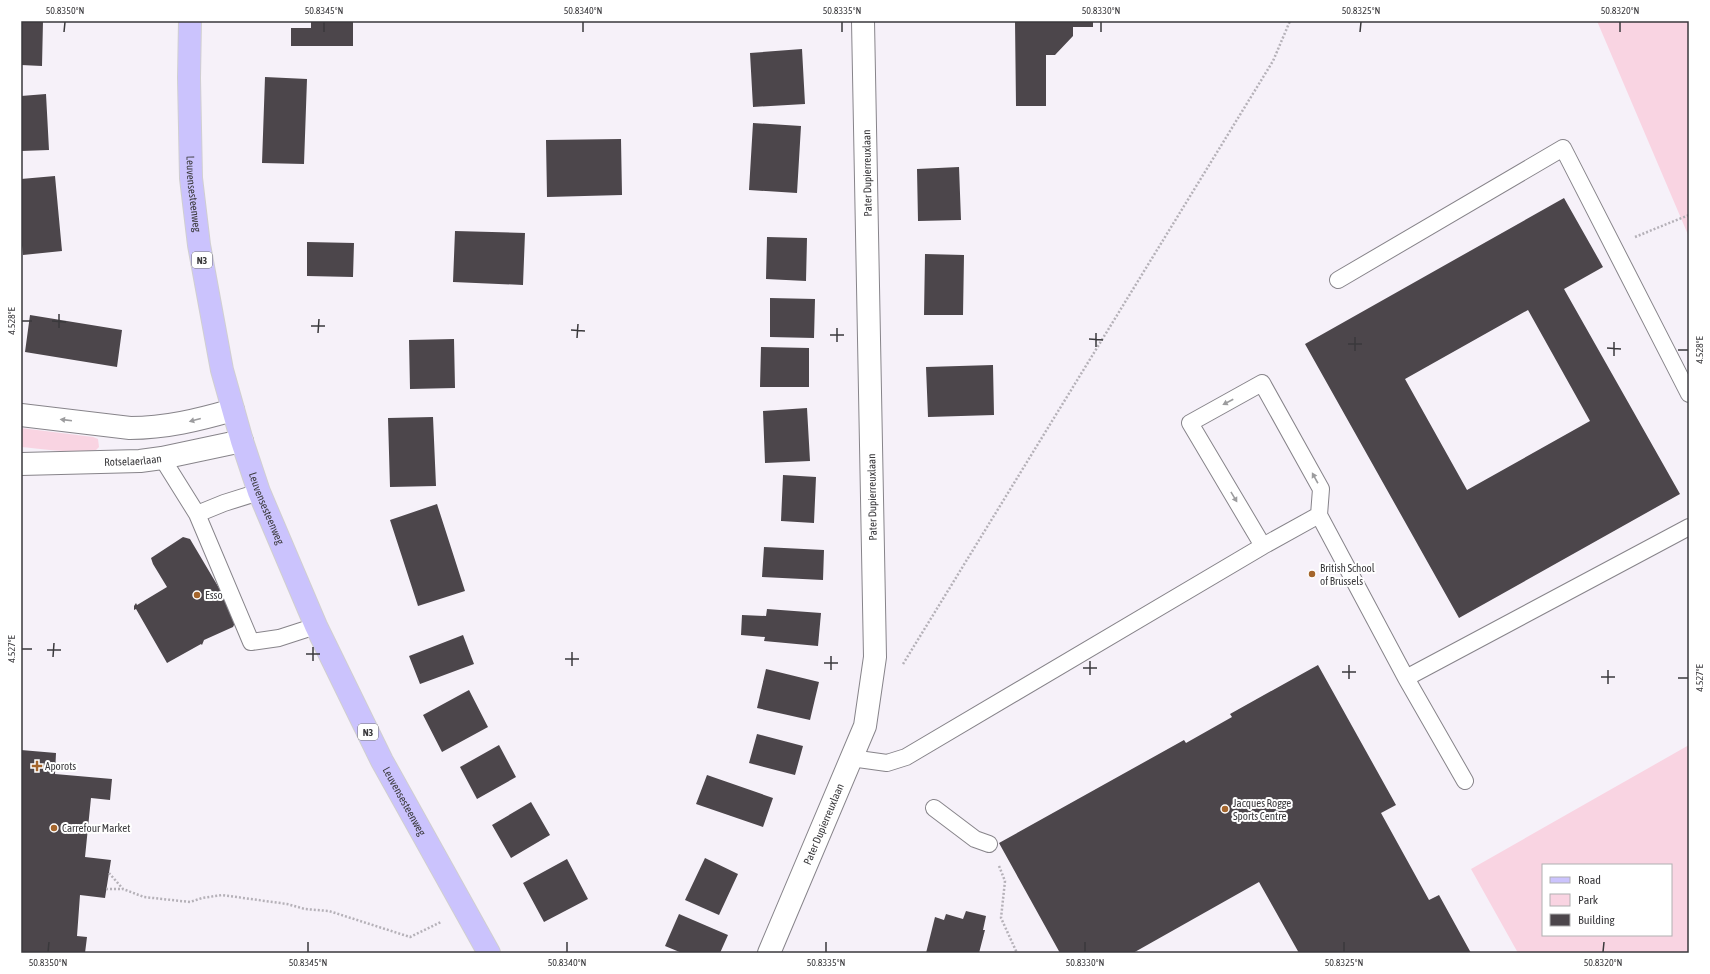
<svg xmlns="http://www.w3.org/2000/svg" width="1710" height="974" font-family="'Asap Condensed',sans-serif">
<rect width="100%" height="100%" fill="#f6f1f9"/>
<path fill="#f9d4e2" fill-rule="evenodd" d="M1597 21H1689V237Z
M21 428 93 437 98 439 99 447 96 450C77 454 41 449 21 447Z
M1689 745V953H1518L1471 869ZM1543 865H1671V935H1543Z"/>
<path fill="#4c464b" fill-rule="evenodd" d="M21 21H43L42 66 21 65Z
M311 21H353V46H291V28H311Z
M1015 21H1093V27H1073V36L1055 55H1046V106H1016Z
M802 49 805 104 753 107 750 53Z
M265 77 307 79 304 164 262 163Z
M46 94 49 150 21 151V96Z
M753 123 801 126 797 193 749 190Z
M621 139 622 195 547 197 546 140Z
M959 167 961 220 918 221 917 169Z
M55 176 62 251 23 255 21 236V179Z
M1564 198 1603 267 1564 289 1680 494 1459 618 1305 344ZM1528 310 1590 421 1467 490 1405 379Z
M455 231 525 233 523 285 453 282Z
M767 237 807 238 806 281 766 279Z
M307 242 354 243 353 277 307 276Z
M925 254 964 255 963 315H924Z
M770 298 815 299 814 338 770 337Z
M30 315 122 330 117 367 25 352Z
M454 339 455 388 410 389 409 340Z
M761 347 809 348V387H760Z
M993 365 994 415 928 417 926 367Z
M807 408 810 461 765 463 763 411Z
M433 417 436 486 390 487 388 418Z
M783 475 816 477 814 523 781 521Z
M437 504 465 591 418 606 390 520Z
M183 537 190 539 235 615V623L233 627 204 640 202 645 201 644 167 663 136 609 134 610V606L136 603 137 605 167 587 153 564 151 558Z
M764 547 824 550 823 580 762 577Z
M767 609 821 613 818 646 764 641 765 637 741 635 742 615 766 616Z
M463 635 474 664 420 684 409 656Z
M1318 665 1396 805 1381 813 1429 900 1439 895 1471 953H1299L1259 882 1133 953H1060L999 843 1184 740 1186 743 1232 717 1230 714Z
M766 669 819 682 810 720 757 708Z
M469 690 488 727 442 752 423 715Z
M757 734 803 746 795 775 749 763Z
M499 745 516 777 477 799 460 767Z
M21 750 56 753 55 774 112 779 110 800 91 798 85 857 111 860 105 898 80 895 77 936 87 937 85 953H21Z
M707 775 773 798 763 827 696 804Z
M531 802 550 835 511 858 492 825Z
M705 858 738 874 719 915 685 900Z
M567 859 588 899 544 922 523 883Z
M966 911 986 916 983 930H985L979 953H926L935 917 944 920 946 914 963 919Z
M679 914 728 935 720 953H682L665 946Z"/>
<g fill="none" stroke-linecap="round" stroke-linejoin="round">
<g stroke="#87848a" stroke-width="18">
<path id="lane" d="M1338 280 1563 148 1689 394
M162 458 197 514
M259 492 224 503 197 514 251 642 279 638 316 626
M1263 546 1190 423 1262 383 1321 489 1319 515
M1406 678 1689 527
M851 758 887 763 906 757 1263 546 1319 515 1406 678 1465 781
M934 808 975 839 989 844"/>
</g>
<g stroke="#87848a" stroke-width="24">
<g id="street">
<path d="M21 415 130 428C166 428 198 420 233 410"/>
<path id="s1" d="M21 464 140 461 162 458 242 441"/>
<path id="s2" d="M769 953 865 726 875 657 863 21"/>
</g>
</g>
<g stroke="#d0cfd0" stroke-width="24">
<g id="primary">
<path id="s3" d="M190 21 189 78 191 178 199 245 222 370 242 441 259 492 316 626 382 761 489 953"/>
</g>
</g>
<path stroke="#b5b1b8" stroke-width="2.5" stroke-dasharray="2 2" stroke-linecap="butt" d="M1635 237 1689 215
M903 664 1273 61 1290 21
M999 866 1005 881 1001 918 1017 953
M109 873 123 889 144 897 190 902 202 898 222 895 287 904 305 909 329 911 410 937 441 922
M106 889H123"/>
<use href="#lane" stroke="#fff" stroke-width="16"/>
<use href="#street" stroke="#fff" stroke-width="22"/>
<use href="#primary" stroke="#cbc3fd" stroke-width="22"/>
</g>
<defs><path id="oneway-solid" d="M-6-.8H1V-3.2L6.5 0L1 3.2V.8H-6Z"/></defs>
<g fill="#9c9c9e">
<use href="#oneway-solid" transform="translate(1228 402) rotate(152)"/>
<use href="#oneway-solid" transform="translate(66 420) rotate(-173)"/>
<use href="#oneway-solid" transform="translate(195 420) rotate(165)"/>
<use href="#oneway-solid" transform="translate(1315 478) rotate(-119)"/>
<use href="#oneway-solid" transform="translate(1234 497) rotate(59)"/>
</g>
<path fill="none" stroke="#3a393c" stroke-width="1.5" d="M64 32 65 22M324 32V22M583 32V22M842 32V22M1101 32V22M1360 32 1361 22M1620 32V22M22 321H32M52 321 66 322M311 326H325M59 328V314M571 330 585 331M318 333 319 319M830 335H844M577 338 578 324M1089 339 1103 340M837 342V328M1348 344H1362M1096 347V333M1607 348 1621 349M1678 350H1688M1355 351V337M1614 356V342M22 649H32M47 650H61M306 654H320M53 657 54 643M565 659H579M313 661V647M824 663H838M572 666V652M1083 668H1097M831 670V656M1342 672H1356M1090 675V661M1601 677H1615M1678 678H1688M1349 679V665M1608 684V670M48 952 49 942M308 952V942M567 952V942M826 952V942M1085 952V942M1344 952V942M1603 952 1604 942"/>
<g fill="#a4652c" stroke="#fff" stroke-width="1.5">
<circle cx="1312" cy="574" r="4"/>
<circle cx="197" cy="595" r="4"/>
<path d="M35 760h4v4h4v4h-4v4h-4v-4h-4v-4h4z"/>
<circle cx="1225" cy="809" r="4"/>
<circle cx="54" cy="828" r="4"/>
</g>
<g text-anchor="middle" dominant-baseline="central" stroke-width="4" stroke-linejoin="round" paint-order="stroke">
<g fill="#fff" stroke="#757476" stroke-width="1">
<rect x="192" y="252" width="20" height="16" rx="3"/>
<rect x="358" y="724" width="20" height="16" rx="3"/>
</g>
<g font-size="10" font-weight="bold" fill="#3a393c">
<text x="202" y="260">N3</text>
<text x="368" y="732">N3</text>
</g>
<g font-size="11" fill="#3a393c" stroke="#fff">
<text transform="translate(867 173) rotate(-91)">Pater Dupierreuxlaan</text>
<text stroke="none"><textPath href="#s3" startOffset="173">Leuvensesteenweg</textPath></text>
<text stroke="none"><textPath href="#s1" startOffset="112">Rotselaerlaan</textPath></text>
<text transform="translate(872 497) rotate(-91)">Pater Dupierreuxlaan</text>
<text stroke="none"><textPath href="#s3" startOffset="497">Leuvensesteenweg</textPath></text>
<text stroke="none"><textPath href="#s3" startOffset="821">Leuvensesteenweg</textPath></text>
<text stroke="none"><textPath href="#s2" startOffset="140">Pater Dupierreuxlaan</textPath></text>
</g>
<g font-size="11" fill="#3a393c" stroke="#fff" text-anchor="start">
<text x="1320" y="568">British School<tspan x="1320" dy="13">of Brussels</tspan></text>
<text x="205" y="595">Esso</text>
<text x="45" y="766">Aporots</text>
<text x="1233" y="803">Jacques Rogge<tspan x="1233" dy="13">Sports Centre</tspan></text>
<text x="62" y="828">Carrefour Market</text>
</g>
</g>
<rect width="1710" height="974" fill="none" stroke="#ffffff" stroke-width="44"/>
<rect x="1542" y="864" width="130" height="72" fill="#ffffff" stroke="#b0b0b1"/>
<rect x="1550" y="877" width="20" height="6" fill="#cbc3fd" stroke="#b0b0b1"/>
<text x="1578" y="884" font-size="12" fill="#3a393c">Road</text>
<rect x="1550" y="894" width="20" height="12" fill="#f9d4e2" stroke="#b0b0b1"/>
<text x="1578" y="904" font-size="12" fill="#3a393c">Park</text>
<rect x="1550" y="914" width="20" height="12" fill="#4c464b" stroke="#b0b0b1"/>
<text x="1578" y="924" font-size="12" fill="#3a393c">Building</text>
<rect x="22" y="22" width="1666" height="930" fill="none" stroke="#3a393c" stroke-width="1.5"/>
<g font-size="10" text-anchor="middle" fill="#3a393c">
<text x="65" y="14">50.8350°N</text>
<text x="324" y="14">50.8345°N</text>
<text x="583" y="14">50.8340°N</text>
<text x="842" y="14">50.8335°N</text>
<text x="1101" y="14">50.8330°N</text>
<text x="1361" y="14">50.8325°N</text>
<text x="1620" y="14">50.8320°N</text>
<text transform="translate(11 321) rotate(-90)" y="4">4.528°E</text>
<text transform="translate(1699 350) rotate(-90)" y="4">4.528°E</text>
<text transform="translate(11 649) rotate(-90)" y="4">4.527°E</text>
<text transform="translate(1699 678) rotate(-90)" y="4">4.527°E</text>
<text x="48" y="966">50.8350°N</text>
<text x="308" y="966">50.8345°N</text>
<text x="567" y="966">50.8340°N</text>
<text x="826" y="966">50.8335°N</text>
<text x="1085" y="966">50.8330°N</text>
<text x="1344" y="966">50.8325°N</text>
<text x="1603" y="966">50.8320°N</text>
</g>
</svg>
